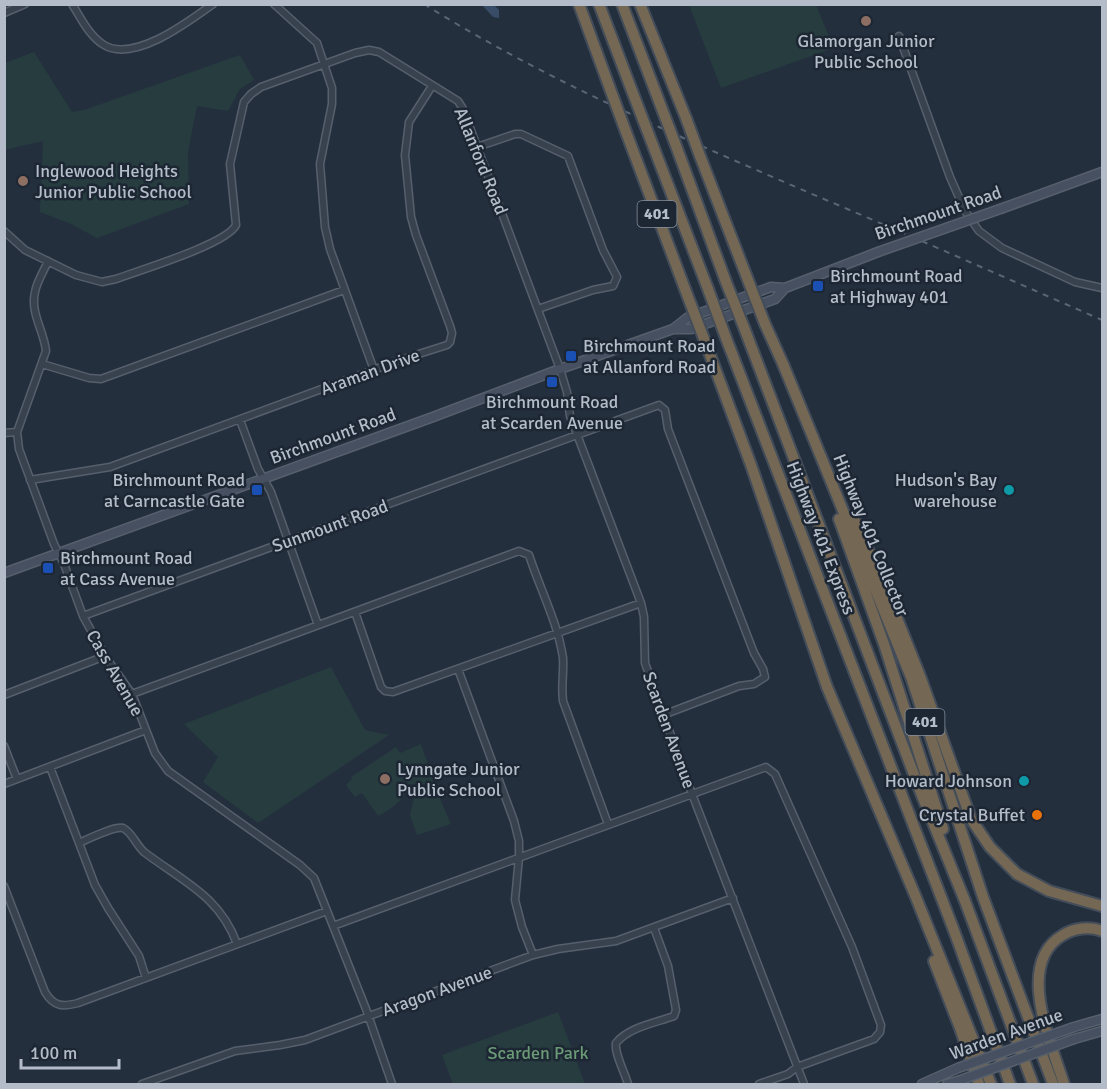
<svg xmlns="http://www.w3.org/2000/svg" width="1107" height="1089" font-family="Signika,sans-serif">
<rect width="100%" height="100%" fill="#242f3e"/>
<path fill="#263c3f" d="M689 5H816L834 48 721 88Z
M34 52 72 112 84 110 240 55 254 80 240 89 228 111 197 106 188 152 189 204 97 238 71 224 40 212 43 141 5 150V63Z
M331 667 365 730 389 735 258 823 203 782 218 757 184 724Z
M421 744 434 782 420 785 407 784C407 799 390 810 378 816L362 793 355 797 346 785 352 779 351 777 396 747 400 753Z
M435 787 451 824 417 835 410 815 414 797Z
M558 1012 585 1084H453L442 1055Z"/>
<path fill="#394c67" d="M482 5H494L499 10V18L493 17Z"/>
<g fill="none" stroke-linecap="round" stroke-linejoin="round">
<g stroke="#565f6c" stroke-width="9">
<path id="street" d="M72 4C81 18 89 36 104 45 134 63 188 22 213 4
M274 4 317 43 332 88V104L320 164 325 227 330 249 374 370
M4 13 25 4
M899 36 950 177 965 211 979 231 1002 248 1075 282 1102 288
M477 147 515 134H521L568 156 603 250 617 277 613 286 593 290 538 309
M4 231 25 250 76 275 102 282 116 279C140 270 227 244 236 225L230 164 244 102 251 94 261 87 355 53 369 50 379 52 458 101 463 109 560 369 567 392 570 416 641 603 644 617 645 663 692 794 804 1084
M48 261C44 271 37 281 35 292 30 313 44 331 46 351L17 432 19 449 54 544 64 564 83 616 105 656 132 694 155 753 168 771 300 865 314 878 366 1009 392 1084
M42 364 89 378 101 379 344 290
M240 420 258 469 271 492 318 625
M4 433 17 432
M30 480 110 467 403 359 447 345 450 342 452 333 450 326 416 235 411 217 405 155 409 122 432 86
M355 612 381 687 385 691 393 692 641 603
M83 616 659 405 665 410 668 429 754 653 763 669 765 677 754 684 739 686 663 715
M458 669 514 821 519 841V857L515 900 522 927 533 955
M132 694 519 551 529 555C540 589 558 623 563 658 564 671 561 686 563 701L608 824
M4 695 105 656
M4 746 17 779
M50 767 95 885 108 908 139 956 146 978
M4 784 146 730
M79 843C88 839 114 826 123 828 132 832 136 845 144 852 182 881 220 896 237 944
M4 886 45 992C54 1007 63 1007 78 1003L327 911
M333 926 766 767 775 774 852 947 881 1025 880 1032 874 1039 797 1067 788 1074 759 1084
M142 1084 235 1051 280 1045 305 1040 533 955 558 949 616 941 733 898
M628 1084C625 1073 614 1053 616 1043 629 1027 655 1023 674 1016L676 1010 668 966 654 928"/>
</g>
<g stroke="#565f6c" stroke-width="11">
<path id="secondary" d="M1003 208 1102 172
M673 329 687 318 771 287 785 288
M4 573 433 417 560 369 673 329H691L775 299 785 288 878 252
M1074 1027 1102 1019
M1074 1039 1102 1031
M922 1084 958 1068
M947 1084 958 1081"/>
</g>
<g stroke="#434c59" stroke-width="14">
<path id="highway" d="M579 4 609 86
M599 4 632 91
M622 4 662 109
M640 4 686 118
M647 130 708 289
M626 132 688 297
M675 143 726 282
M700 156 746 275
M765 324 783 364 911 677 983 897 1053 1084
M745 330 921 793 965 901 1033 1084
M726 338 953 928 1010 1084
M706 344 751 465 827 687 915 895 991 1084
M853 517 881 578 920 676 971 819 990 847 1017 874 1049 891 1102 906
M839 519 884 644 943 829
M934 961 960 1028 979 1084
M1064 1084C1052 1045 1014 963 1063 935 1074 928 1090 926 1102 931"/>
</g>
<use href="#street" stroke="#38414e" stroke-width="6"/>
<use href="#secondary" stroke="#465061" stroke-width="8"/>
<use href="#highway" stroke="#746855" stroke-width="10"/>
<path stroke="#5a6575" stroke-width="2" stroke-dasharray="6 6" stroke-linecap="butt" d="M424 4C548 82 685 139 819 197 914 237 1008 279 1102 320"/>
<g stroke="#565f6c" stroke-width="11" stroke-linecap="butt">
<path id="secondary-bridge" d="M878 252 1003 208
M958 1068 1074 1027
M958 1081 1074 1039"/>
</g>
<g stroke="#434c59" stroke-width="14" stroke-linecap="butt">
<path id="highway-bridge" d="M609 86 626 132
M632 91 647 130
M662 109 675 143
M686 118 700 156
M746 275 765 324
M726 282 745 330
M708 289 726 338
M688 297 706 344"/>
</g>
<use href="#secondary-bridge" stroke="#465061" stroke-width="8"/>
<use href="#highway-bridge" stroke="#746855" stroke-width="10"/>
</g>
<g fill="#8d6e63" stroke="#1d2633" stroke-width="2">
<circle cx="866" cy="21" r="6"/>
<circle cx="23" cy="181" r="6"/>
<circle cx="385" cy="779" r="6"/>
</g>
<g fill="#1a4fb4" stroke="#1d2633" stroke-width="2">
<rect x="812" y="280" width="12" height="12" rx="3"/>
<rect x="565" y="350" width="12" height="12" rx="3"/>
<rect x="546" y="376" width="12" height="12" rx="3"/>
<rect x="251" y="484" width="12" height="12" rx="3"/>
<rect x="42" y="562" width="12" height="12" rx="3"/>
</g>
<g fill="#0f9aa8" stroke="#1d2633" stroke-width="2">
<circle cx="1009" cy="490" r="6"/>
<circle cx="1024" cy="781" r="6"/>
</g>
<circle fill="#e8710a" stroke="#1d2633" stroke-width="2" cx="1037" cy="815" r="6"/>
<g text-anchor="middle" dominant-baseline="central" stroke-width="5" stroke-linejoin="round" paint-order="stroke">
<g fill="#1d2633" stroke="#878f9c" stroke-width="1.5">
<rect x="637.5" y="201" width="39" height="26" rx="4.5"/>
<rect x="905.5" y="709" width="39" height="26" rx="4.5"/>
</g>
<g font-size="16" font-weight="bold" fill="#b4bcc9">
<text x="657" y="214">401</text>
<text x="925" y="722">401</text>
</g>
<g font-size="18" fill="#b4bcc9" stroke="#1d2633" text-anchor="start">
<text x="866" y="41" text-anchor="middle">Glamorgan Junior<tspan x="866" dy="21">Public School</tspan></text>
<text x="35" y="171">Inglewood Heights<tspan x="35" dy="21">Junior Public School</tspan></text>
<text x="830" y="276">Birchmount Road<tspan x="830" dy="21">at Highway 401</tspan></text>
<text x="583" y="346">Birchmount Road<tspan x="583" dy="21">at Allanford Road</tspan></text>
<text x="552" y="402" text-anchor="middle">Birchmount Road<tspan x="552" dy="21">at Scarden Avenue</tspan></text>
<text x="245" y="480" text-anchor="end">Birchmount Road<tspan x="245" dy="21">at Carncastle Gate</tspan></text>
<text x="997" y="480" text-anchor="end">Hudson's Bay<tspan x="997" dy="21">warehouse</tspan></text>
<text x="60" y="558">Birchmount Road<tspan x="60" dy="21">at Cass Avenue</tspan></text>
<text x="397" y="769">Lynngate Junior<tspan x="397" dy="21">Public School</tspan></text>
<text x="1012" y="781" text-anchor="end">Howard Johnson</text>
<text x="1025" y="815" text-anchor="end">Crystal Buffet</text>
</g>
<g font-size="18" fill="#b4bcc9" stroke="#1d2633">
<text transform="translate(481 161) rotate(68)">Allanford Road</text>
<text transform="translate(938 213) rotate(-19)">Birchmount Road</text>
<text transform="translate(370 372) rotate(-20)">Araman Drive</text>
<text transform="translate(333 436) rotate(-20)">Birchmount Road</text>
<text transform="translate(330 526) rotate(-20)">Sunmount Road</text>
<text transform="translate(871 535) rotate(68)">Highway 401 Collector</text>
<text transform="translate(821 538) rotate(69)">Highway 401 Express</text>
<text transform="translate(115 673) rotate(60)">Cass Avenue</text>
<text transform="translate(669 730) rotate(70)">Scarden Avenue</text>
<text transform="translate(437 991) rotate(-20)">Aragon Avenue</text>
<text transform="translate(1006 1034) rotate(-20)">Warden Avenue</text>
</g>
<g font-size="18" fill="#6b9a76" stroke="#1d2633">
<text x="538" y="1053">Scarden Park</text>
</g>
</g>
<rect width="1107" height="1089" fill="none" stroke="#b4bcc9" stroke-width="12"/>
<path d="M21 1059v9h98v-9" fill="none" stroke="#b4bcc9" stroke-width="3"/>
<text x="30" y="1059" font-size="18" fill="#b4bcc9" stroke="#1d2633" stroke-width="4.5" paint-order="stroke">100 m</text>
</svg>
